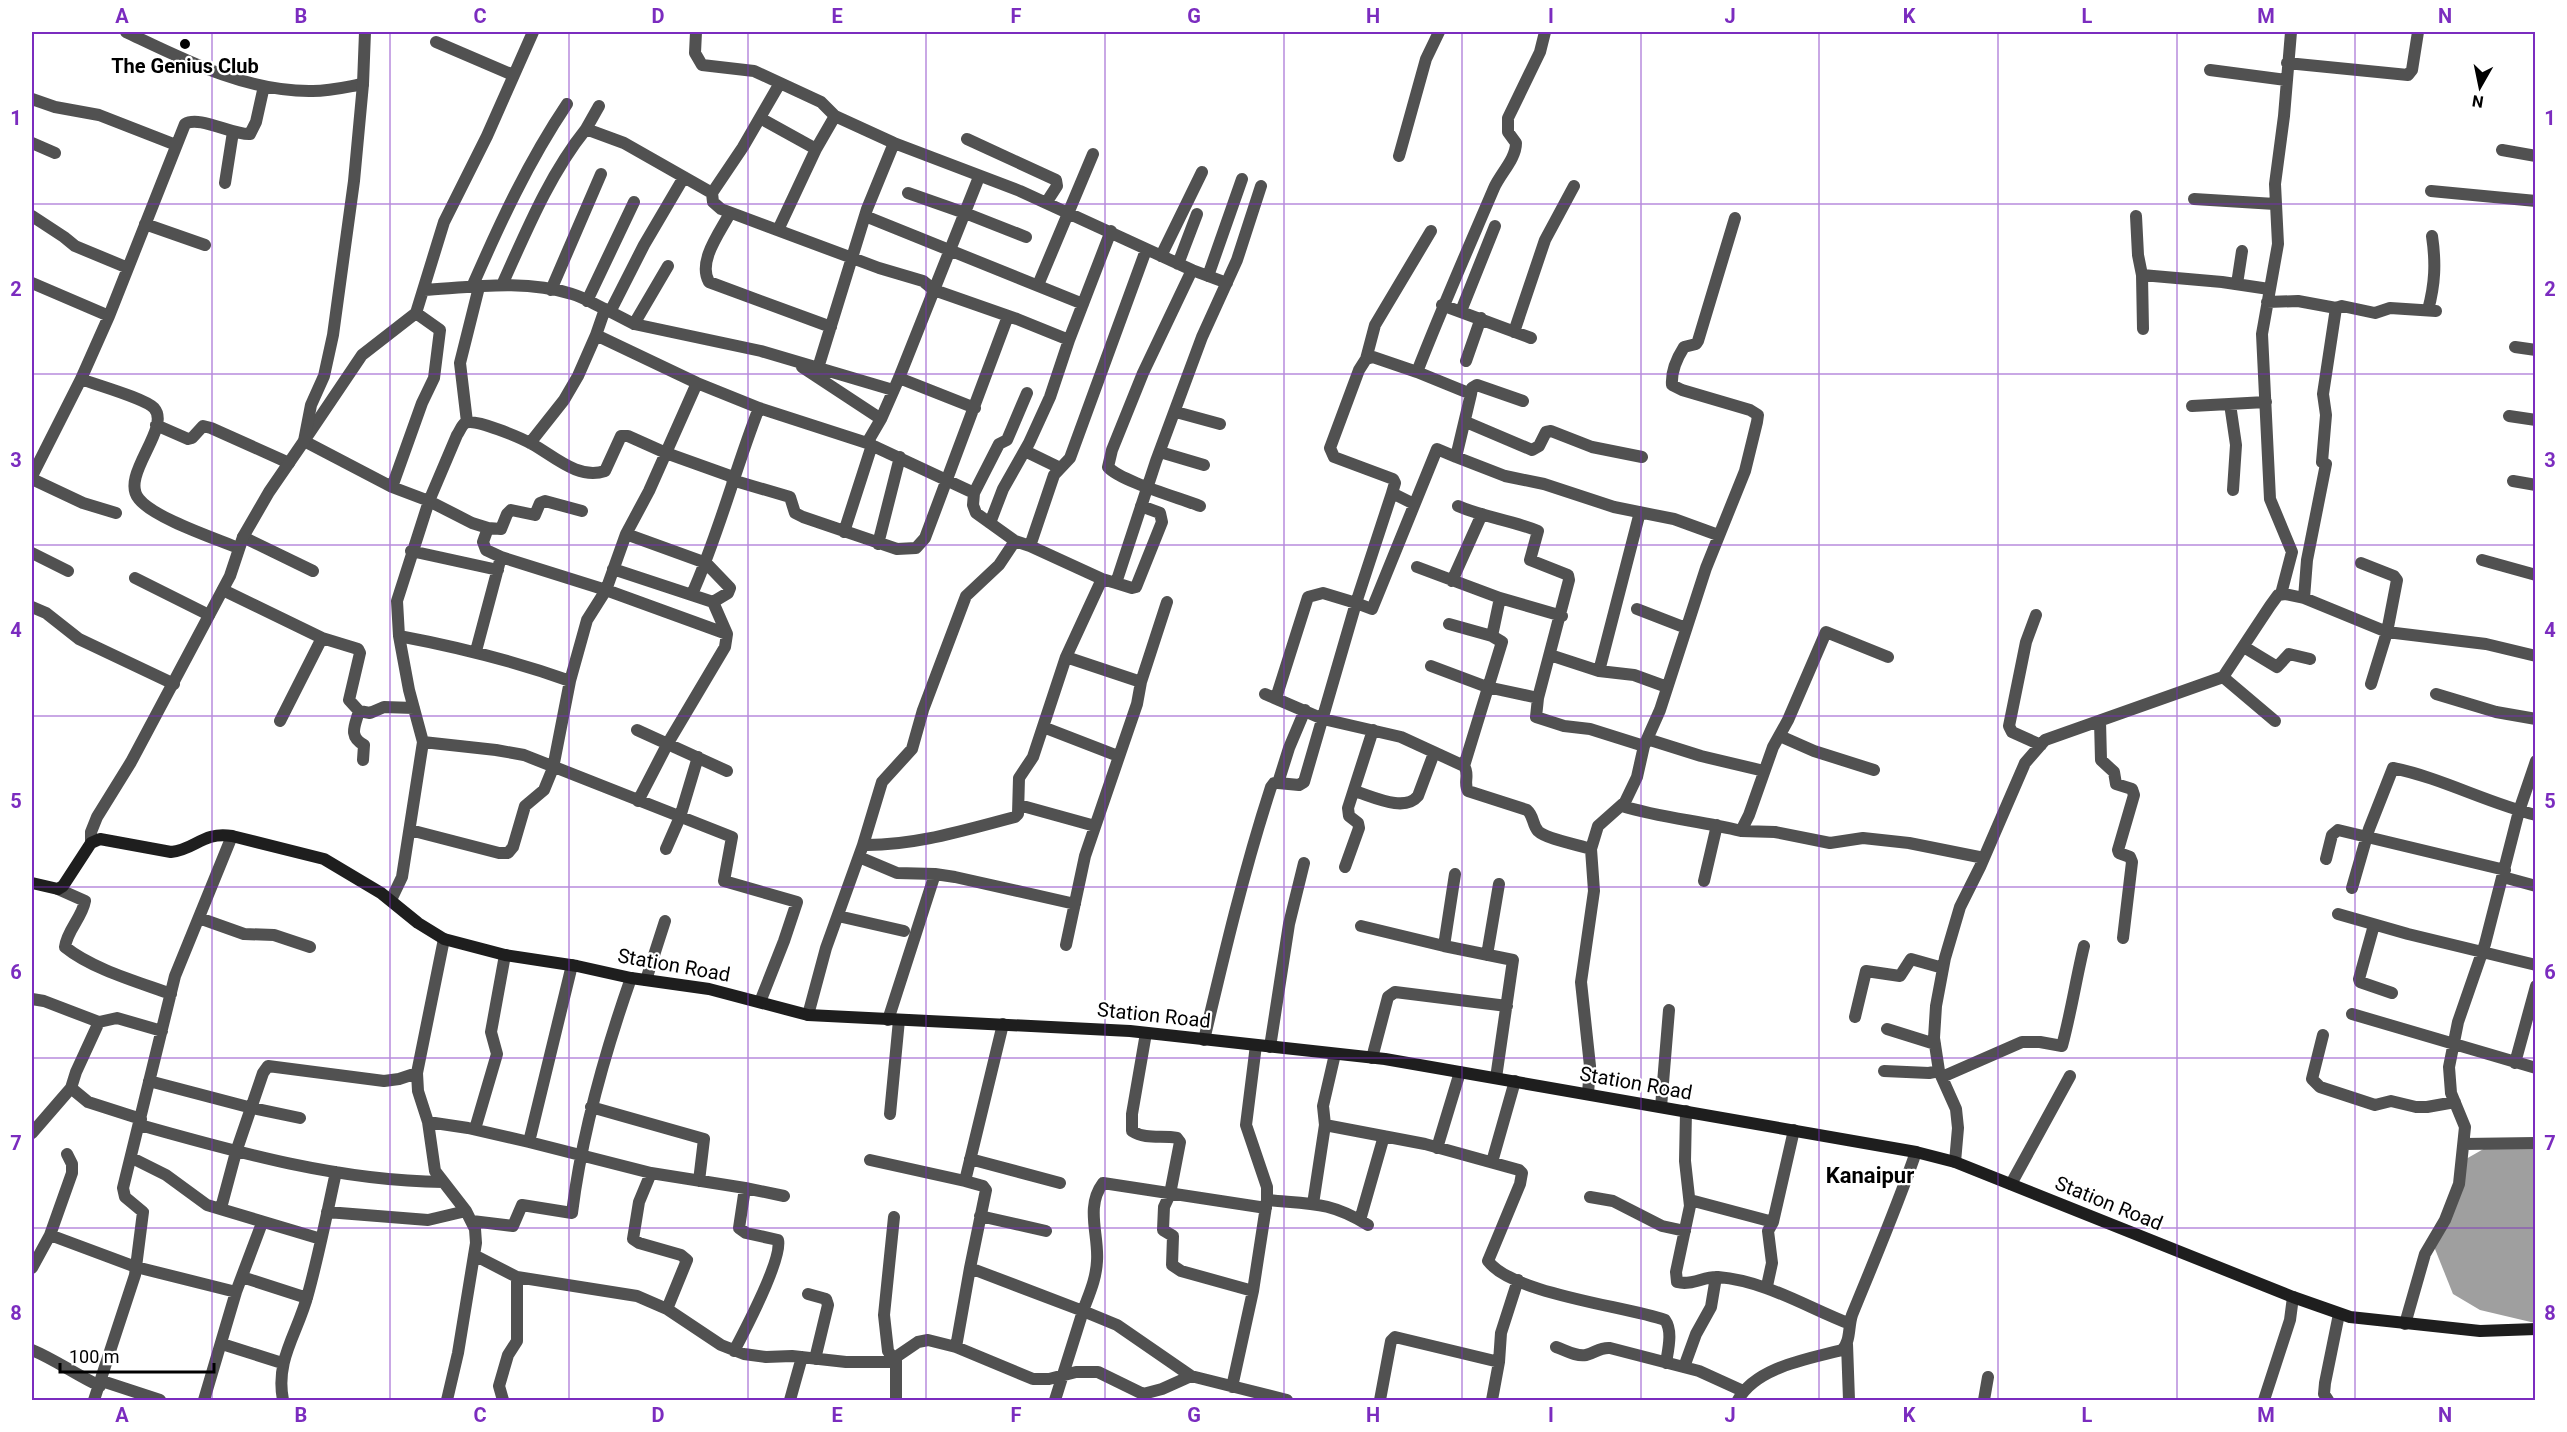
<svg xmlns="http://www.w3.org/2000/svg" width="2567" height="1432" font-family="Roboto,sans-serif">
<rect width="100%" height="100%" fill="#fff"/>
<path fill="#9f9f9f" d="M2487 1147H2535V1323L2480 1310 2453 1294 2433 1244 2466 1159Z"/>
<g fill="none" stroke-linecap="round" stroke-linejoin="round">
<path stroke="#515151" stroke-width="12" d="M126 32C183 59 244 91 309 91 327 92 346 87 363 84
M696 32 695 53 702 65 754 71 821 102 835 116 894 143 1020 191 1192 270 1227 283
M436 42 513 75
M2287 63 2408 75 2412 70 2418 32
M2210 70 2286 80
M32 99 55 107 99 115 176 145
M760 118 816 149
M586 129 599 106
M967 139 1056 180 1057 186 1046 203
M32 143 55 153
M2502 150 2536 156
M1399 156 1426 59 1439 32
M225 183 233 132
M2431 191 2536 201
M712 193 743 147 780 83
M908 193 965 213 1026 237
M2194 199 2275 204
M730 213C721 231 697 261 709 282L831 327
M32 216 64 237 75 246 128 268
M865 216 1083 304
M2136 216 2138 255 2142 275 2222 282 2269 289
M145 224 205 245
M778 230 816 149 835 116
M1161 256 1202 172
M1178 264 1197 214
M1192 270 1143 373 1112 450 1108 467C1120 481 1180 498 1200 506
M2142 275 2143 329
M1208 276 1242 179
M32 283 109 316
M2237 284 2242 251
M502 285C526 232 549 175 586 129L624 143 712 193 713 202 721 209 879 268 923 281 934 290 1017 319 1069 340 1050 397 1029 443 1003 489 990 523
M1038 285 1093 154
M472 287C500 223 528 162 567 104
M424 290C472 287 525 279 572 294 583 297 594 304 605 309L596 335 697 383 759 408 867 443 974 493 973 505 976 513 1015 541 1030 546 1054 475 1070 458 1146 250
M551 290 601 174
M587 301 634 202
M2267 302 2298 301 2336 308
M1442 305 1531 338
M605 309 634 324 761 351 893 390
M2428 310C2435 284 2436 263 2432 236
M1461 311 1495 226
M610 312 644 245 684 177
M634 324 668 266
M1514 332 1545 240 1574 186
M1069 340 1111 231
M2515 347 2536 350
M1366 359 1375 325 1431 231
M1466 361 1481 318
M802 367 881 419
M818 368 867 209 894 143
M899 378 975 408
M81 379C96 385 144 398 154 408 172 428 119 476 139 499 154 518 214 538 238 548
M1471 394 1472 388 1477 385 1523 401
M2230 404 2236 445 2233 490
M2192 406 2266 402
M1176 412 1220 424
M2509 416 2536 420
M467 422 460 363 479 287
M1466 422 1532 450 1539 446 1546 432 1551 431 1592 447 1642 457
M156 425 188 439 192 438 203 426 211 428 289 463
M530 443 564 400 578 376 596 335
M867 443 881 419 899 378 979 177
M1025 451 1060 468
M1160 452 1204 465
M1456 457 1505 476 1544 484 1614 507 1674 519 1718 535
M32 476 81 379 109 316 185 124C199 115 232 135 250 134L256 122 264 86
M32 479 83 503 116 513
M732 480 790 497 795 513 803 517 897 549 916 548 925 538 1008 316
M2513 481 2536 485
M392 487 304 441 362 355 416 313 444 222 487 136 533 32
M974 493 999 444 1007 440 1027 393
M1414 504 1392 493 1395 483 1393 479 1334 457 1330 448 1359 370 1366 359 1373 357 1417 372
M1458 506C1483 517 1511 520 1538 531L1530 560 1568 575 1569 580 1538 698 1536 717 1564 726 1590 729 1644 746 1637 777 1625 802 1598 826 1591 849
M488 528 501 529 507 514 511 510 535 515 540 503 545 501 582 511
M844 532 872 445
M626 534 706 563 730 588 728 593 713 602
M243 537 313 571
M878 544 900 457
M1030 546 1102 579
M411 551 498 570
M32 553 68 571
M2482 560 2536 575
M2361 563 2394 576 2397 580 2387 632 2371 684
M1417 567 1500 598 1562 616
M613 569 713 602 727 634 725 647 668 743 638 801
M135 578 209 615
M1452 581 1482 514
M1116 583 1132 588 1136 587 1162 522 1160 513 1141 506
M223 590 322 638 280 721
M692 594C719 534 735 469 759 408
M2281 594 2292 552 2270 499 2262 334 2278 244 2275 184 2284 116 2291 32
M2304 598 2307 560 2326 464 2322 462 2326 415 2323 394 2336 308 2342 306 2375 313 2390 308 2436 311
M32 607 46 613 79 639 174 684
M1637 609 1686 628
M2036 615 2026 642 2009 726 2012 732 2041 745
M1449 624 1492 636 1502 642 1464 766
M727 634 606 590 501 557 486 550 483 542 488 528 472 523 429 501 457 435C460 431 461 426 465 423 475 418 521 438 532 444 554 456 578 480 605 471L621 436H628L666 453 733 477
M399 636C458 647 514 661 570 681L587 620 606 590 626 534 649 491 697 383
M1492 636 1500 598
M322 638 358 649 360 653 349 700 359 711 370 713 384 707 414 708
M2244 647 2277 667 2289 654 2310 659
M476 651 501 557
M1550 655 1599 671 1634 675 1667 687
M1431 666 1487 687 1538 698
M1599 671 1640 512
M2223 677 2275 721
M1141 682 1167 602
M1265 694 1323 719 1401 737 1464 766C1470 774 1463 783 1468 791L1527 810C1534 816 1532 824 1538 831 1546 839 1579 845 1591 849L1594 891 1581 982 1590 1066 1588 1094
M2436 694 2496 712 2536 719
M1276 698 1308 597 1323 593 1356 603 1392 493
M359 711C355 726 348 736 364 745L363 760
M2100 721 2101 760 2114 772 2116 784 2132 789 2134 795 2118 850 2119 853 2130 857 2132 862 2123 938
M1043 727 1118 756
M637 730 727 771
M1780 736 1814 751 1874 770
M1647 739 1701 756 1764 771
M423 742 496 750 524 755 732 837 724 881 797 902 784 941 760 1002
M1644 746 1660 710 1706 568 1745 471 1757 422 1758 415 1750 410 1682 390 1672 385C1671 372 1677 358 1684 347L1696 344 1698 341 1735 218
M1278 783 1299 785 1304 782 1356 603 1372 609 1437 449 1456 457 1471 394 1417 372C1441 310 1468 249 1494 188 1500 174 1516 159 1516 143L1508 132V118L1540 52 1545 32
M1354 791C1372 796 1404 813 1418 796L1434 753
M1019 805 1095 826
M1622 806C1661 818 1702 821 1741 831L1749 815 1773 747 1788 720 1826 632 1888 657
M410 830 499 853H508L513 847 525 806 544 790 553 768 570 681
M1741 831 1775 832 1830 843 1863 838 1909 843 1984 858
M863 845 882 782 912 749 923 710 966 596 999 565 1015 541
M666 849 680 817 698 757
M859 857 897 873 935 874 955 877 1075 904
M2326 859 2332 835 2338 830 2505 870
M1345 867 1359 828 1358 823 1349 816 1348 808 1373 730
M1455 874 1444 946 1513 960 1496 1078
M2503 877 2536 886
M1704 881 1717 825
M2352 888 2369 829 2393 768C2442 778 2487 803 2536 815
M58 889 85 901C82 918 67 930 65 947 92 969 138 982 171 994
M391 900 402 877 423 742 409 690 399 636 397 601 429 501 392 487 422 403 434 378 440 330 416 313
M2338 914 2408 934 2536 965
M838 916 904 931
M199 918 244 934 274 935 310 947
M2374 925 2359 979 2360 982 2392 993
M1361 926 1444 946
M444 939 417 1073 418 1091 428 1122 435 1171 466 1211 475 1229 476 1243 458 1353 447 1400
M1066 945 1085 856 1137 704 1141 682 1066 657
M1487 955 1499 884
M646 980 665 921
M32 999 44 1001 99 1022 117 1018 162 1031
M2352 1014 2536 1068
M808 1015 826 948 863 845C914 846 965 830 1015 817L1018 814 1019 778 1033 757 1066 657 1102 579 1116 583 1156 461 1202 337 1237 260 1261 186
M1855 1017 1866 971 1900 976 1911 959 1943 968
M888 1020 935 874
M99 1022 76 1072 71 1088 88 1102 141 1119
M1887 1029 1935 1044
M1146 1033 1132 1114V1131C1146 1140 1162 1135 1177 1138L1180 1142 1170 1194 1164 1207 1163 1230 1173 1236 1172 1265 1181 1271 1253 1291
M2323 1035 2312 1079 2320 1087 2375 1105 2391 1101 2416 1107H2427L2455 1102
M1204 1040C1224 955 1244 870 1271 787L1274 783H1278L1289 748 1305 710
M1270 1047 1289 924 1304 863
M1372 1058 1388 997 1395 992 1507 1006
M2515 1063 2536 986
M1884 1071 1929 1073 1939 1071
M1942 1077 2022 1042H2040L2062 1046C2071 1013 2076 979 2084 946
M149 1081 252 1108 300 1118
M591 1107 704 1139 699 1181
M1661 1107 1669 1010
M1686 1111 1685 1161 1690 1206 1676 1272 1677 1282C1692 1286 1704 1276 1718 1277 1766 1281 1806 1307 1850 1324
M890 1114 899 1020
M428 1122 468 1128 529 1142 572 965
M140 1125C239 1153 340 1181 443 1182
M1325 1125 1425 1144 1519 1170 1522 1173 1520 1184 1488 1261C1513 1294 1624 1306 1665 1320 1673 1331 1668 1350 1666 1363
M475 1129 497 1054 491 1032 505 955
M32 1133 71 1088
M529 1142 651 1173 639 1202 633 1239 639 1243 681 1255 687 1260 667 1309
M2464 1144 2536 1143
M1437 1148 1460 1072
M132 1158 166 1175 207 1205 321 1239
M970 1159 1060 1183
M870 1160 965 1181 1003 1024
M1492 1162 1515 1081
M1955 1162 1958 1128 1956 1109 1939 1071 1934 1038 1936 1006 1945 958 1960 907 1980 867 2025 763 2045 740 2223 677 2270 606 2278 595 2285 594 2304 598 2387 632 2486 644 2536 656
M651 1173 745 1188 739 1228 746 1233 778 1240C783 1258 744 1332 734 1351
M965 1181 983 1186 986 1190 970 1268
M2011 1184 2070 1076
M745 1188 784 1196
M1590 1197 1613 1201 1662 1226 1685 1231
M1267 1200C1309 1204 1330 1201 1368 1225
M1690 1200 1773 1222
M1313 1204 1325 1125 1323 1106 1335 1054
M221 1208 236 1152 263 1073 268 1066 384 1081 399 1079 417 1073
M327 1212 428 1220 466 1211
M980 1216 1046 1231
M894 1217 884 1315 888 1351 896 1362V1400
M1360 1220 1384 1136
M472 1221 513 1226 522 1205 572 1213C582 1132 604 1055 631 978
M50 1235 72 1173V1164L67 1154
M474 1255 517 1277 637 1296 667 1309 721 1345 744 1354 766 1357 792 1356 846 1362H896V1357L918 1342 928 1340 956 1347 1033 1379H1049L1076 1372H1098L1143 1394 1162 1389 1191 1376 1287 1400
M32 1268 50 1235 136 1267 236 1292
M242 1277 307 1298
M1767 1286 1772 1263 1768 1231 1773 1222 1794 1130
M808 1294 826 1299 828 1305 815 1359
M2405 1324 2425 1254 2445 1220 2459 1184 2465 1127 2451 1093 2449 1067 2458 1022 2485 944 2519 811 2536 761
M222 1344 282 1363
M1847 1344 1849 1400
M956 1347 970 1268 1083 1311 1055 1400
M1556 1347C1565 1350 1576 1357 1586 1355 1595 1353 1600 1347 1610 1348L1699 1371 1743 1391
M32 1350C56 1360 76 1375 100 1386
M1684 1367 1696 1334 1711 1307 1716 1277
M1191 1376 1117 1325 1083 1311C1089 1294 1096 1280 1097 1261 1099 1235 1085 1207 1103 1183L1266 1208
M102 1381 160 1400
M1232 1387 1253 1291 1267 1200V1187L1246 1125 1256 1045
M94 1400 135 1275 143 1212 125 1197 123 1188 175 976 232 836
M204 1400 236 1292 262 1223
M283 1400C275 1359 298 1333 308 1294 319 1254 327 1213 336 1172
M503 1400 499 1386 508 1355 517 1341V1277
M790 1400 802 1357
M1380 1400 1391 1341 1395 1337 1499 1362
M1492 1400 1499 1362 1501 1333 1518 1280
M1738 1400C1756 1367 1808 1359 1842 1350 1851 1341 1848 1327 1852 1315 1874 1261 1897 1207 1916 1152
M1984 1400 1988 1377
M2264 1400 2290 1320 2293 1297
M2328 1400 2324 1394 2325 1383 2339 1314"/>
<path stroke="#515151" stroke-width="12" d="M91 843V832L97 817 131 762 230 576 243 537 269 492 304 441 311 405 324 376 333 335 354 181 363 84 365 32"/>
<path stroke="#1e1e1e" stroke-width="12" d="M32 883 58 889 63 886 91 843 100 839 171 852C195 850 203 831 232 836L324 859 381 893 418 923 444 939 505 955 577 966 631 978 709 989 808 1015 1130 1031 1385 1059 1916 1152 1955 1162 2293 1297 2350 1317 2480 1331 2536 1329"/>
</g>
<path fill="none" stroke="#7b2cbf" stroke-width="1.5" stroke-opacity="0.55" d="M212 32V1400M390 32V1400M569 32V1400M748 32V1400M926 32V1400M1105 32V1400M1284 32V1400M1462 32V1400M1641 32V1400M1819 32V1400M1998 32V1400M2177 32V1400M2355 32V1400M32 204H2536M32 374H2536M32 545H2536M32 716H2536M32 887H2536M32 1058H2536M32 1228H2536"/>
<circle fill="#000" stroke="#fff" stroke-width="2" cx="185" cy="44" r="6"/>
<g text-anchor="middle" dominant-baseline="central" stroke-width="4.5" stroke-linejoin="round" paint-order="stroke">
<g font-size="20" font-weight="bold" fill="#000" stroke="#fff">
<text x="185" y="66">The Genius Club</text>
</g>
<g font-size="20" fill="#000" stroke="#fff">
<text transform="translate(674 965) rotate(10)">Station Road</text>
<text transform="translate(1154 1015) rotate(6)">Station Road</text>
<text transform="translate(1636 1083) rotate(10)">Station Road</text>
<text transform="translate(2109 1203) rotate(22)">Station Road</text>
</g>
<g font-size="22" font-weight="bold" fill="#000" stroke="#fff">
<text x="1870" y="1175">Kanaipur</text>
</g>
</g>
<rect width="2567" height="1432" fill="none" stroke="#ffffff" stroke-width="66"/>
<g transform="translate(2480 87) rotate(189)" stroke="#ffffff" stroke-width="4.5" paint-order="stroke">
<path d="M0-4.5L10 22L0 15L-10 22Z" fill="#000000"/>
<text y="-9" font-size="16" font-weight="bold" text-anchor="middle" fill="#000000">N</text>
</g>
<path d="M60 1363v9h154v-9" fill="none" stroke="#000000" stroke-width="3"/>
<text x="69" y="1363" font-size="18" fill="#000000" stroke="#ffffff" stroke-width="4.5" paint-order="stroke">100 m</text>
<rect x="33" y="33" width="2501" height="1366" fill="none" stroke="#7b2cbf" stroke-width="2"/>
<g font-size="20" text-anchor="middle" font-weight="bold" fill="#7b2cbf">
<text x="122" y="23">A</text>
<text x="301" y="23">B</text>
<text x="480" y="23">C</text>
<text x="658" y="23">D</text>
<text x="837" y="23">E</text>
<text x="1016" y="23">F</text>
<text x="1194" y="23">G</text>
<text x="1373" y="23">H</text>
<text x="1551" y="23">I</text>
<text x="1730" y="23">J</text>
<text x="1909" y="23">K</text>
<text x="2087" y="23">L</text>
<text x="2266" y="23">M</text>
<text x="2445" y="23">N</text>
<text x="16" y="125">1</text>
<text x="2550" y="125">1</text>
<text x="16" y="296">2</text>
<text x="2550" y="296">2</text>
<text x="16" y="467">3</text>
<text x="2550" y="467">3</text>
<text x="16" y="637">4</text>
<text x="2550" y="637">4</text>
<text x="16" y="808">5</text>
<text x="2550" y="808">5</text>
<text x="16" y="979">6</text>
<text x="2550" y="979">6</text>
<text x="16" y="1150">7</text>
<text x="2550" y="1150">7</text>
<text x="16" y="1320">8</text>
<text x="2550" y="1320">8</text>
<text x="122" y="1422">A</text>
<text x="301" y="1422">B</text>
<text x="480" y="1422">C</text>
<text x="658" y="1422">D</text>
<text x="837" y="1422">E</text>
<text x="1016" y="1422">F</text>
<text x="1194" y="1422">G</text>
<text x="1373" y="1422">H</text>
<text x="1551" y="1422">I</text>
<text x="1730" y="1422">J</text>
<text x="1909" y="1422">K</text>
<text x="2087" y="1422">L</text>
<text x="2266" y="1422">M</text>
<text x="2445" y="1422">N</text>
</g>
</svg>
